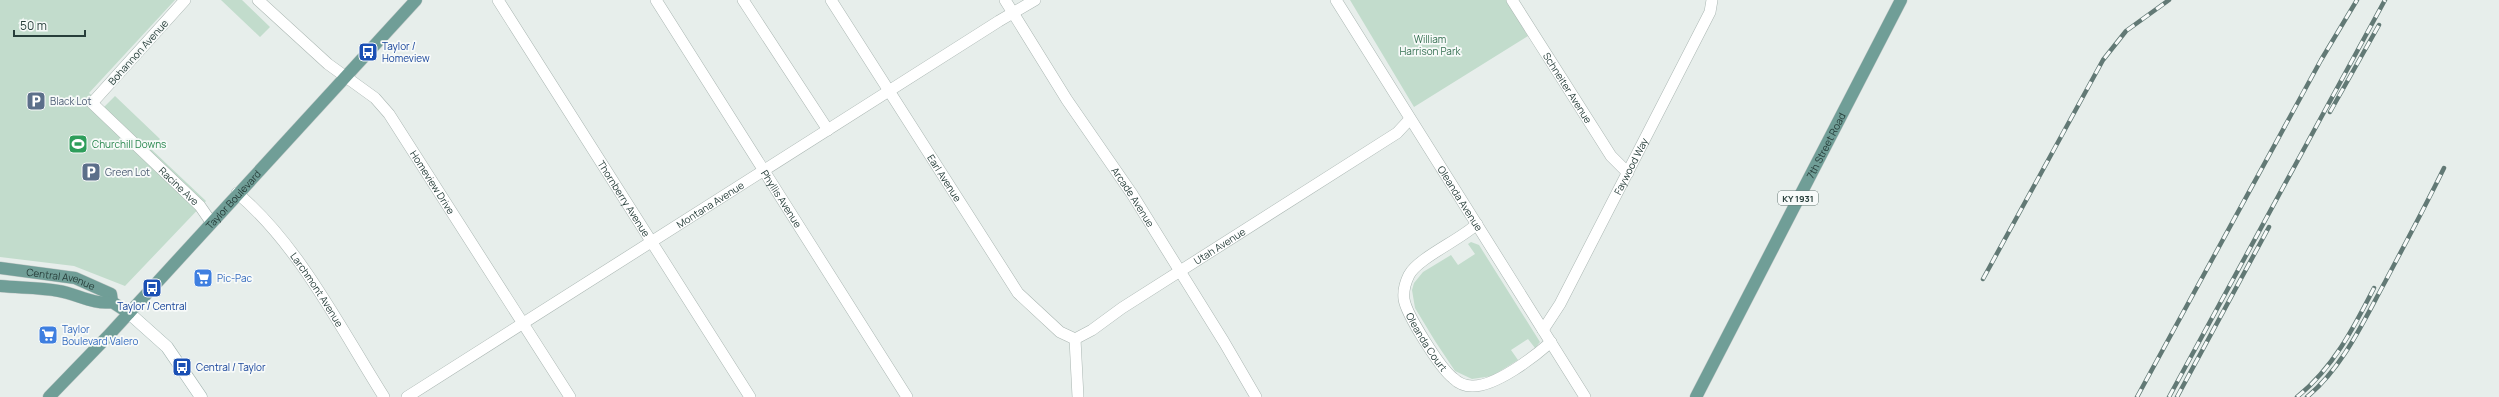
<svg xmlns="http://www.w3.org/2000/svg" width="2499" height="397" font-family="Manrope,sans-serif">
<rect width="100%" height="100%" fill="#e7eeeb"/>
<path fill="#c2dccc" d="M0 0H175L89 93 104 107 115 96 160 139 151 149 206 201 125 286 74 266 0 257Z
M221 0H242L270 27 260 37Z
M1350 0H1506L1528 36 1414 107Z
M1471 242 1479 245 1540 342 1535 348 1528 339 1511 350 1518 360 1492 376 1472 379 1455 371 1435 341 1415 308 1412 290 1414 283 1423 272 1451 255 1458 265 1475 254 1468 244Z"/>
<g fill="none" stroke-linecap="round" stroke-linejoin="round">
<g stroke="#aab6b2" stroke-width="12">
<g id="street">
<path id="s1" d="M185 0 92 103 200 206 211 222"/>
<path id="s2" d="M258 0 328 64 375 98 389 114 570 397"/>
<path id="s3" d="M498 0 750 397"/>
<path id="s4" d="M656 0 907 397"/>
<path d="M743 0 828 130"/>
<path id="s5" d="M831 0 1018 293 1060 332 1075 339"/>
<path id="s6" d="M1005 0 1067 100 1132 194 1224 342 1256 397"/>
<path id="s7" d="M1336 0 1585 397"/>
<path id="s8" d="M1512 0 1611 156 1628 173"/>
<path id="s9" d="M237 193C299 245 341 329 384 397"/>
<path id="s10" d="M1477 224C1460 240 1418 258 1409 275 1405 283 1403 290 1404 299 1406 314 1440 368 1453 378 1458 383 1465 386 1472 386 1495 387 1534 357 1551 342"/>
<path id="s11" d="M1543 330 1560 304 1710 12 1712 0"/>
<path id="s12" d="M1075 339 1092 330 1122 308 1397 133 1410 119"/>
<path d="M1075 339 1078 397"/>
<path id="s13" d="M407 397 999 21 1035 0"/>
</g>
</g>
<g stroke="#a3b5b1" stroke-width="13">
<path id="secondary" d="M129 313 167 347 201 397"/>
</g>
<g stroke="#c3c9c8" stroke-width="13">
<g id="primary">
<path id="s14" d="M0 268 75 278 111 294 112 302"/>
<path d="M0 286C20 288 39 287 59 291 77 294 94 305 112 302L129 313"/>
<path id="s15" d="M49 397 108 336 416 0"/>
<path id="s16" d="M1696 397 1901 0"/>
</g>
</g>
<use href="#street" stroke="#fff" stroke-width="11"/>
<use href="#secondary" stroke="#fff" stroke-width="12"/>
<use href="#primary" stroke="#709e97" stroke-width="12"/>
<g stroke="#627975" stroke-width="4.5">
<path id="rail" d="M2330 112 2379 25
M1983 279 2103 60 2126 31 2169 0
M2137 397 2321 60 2357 0
M2169 397 2385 0
M2177 397 2269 227
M2297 397C2333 368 2353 329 2374 288
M2307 397C2343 367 2363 322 2385 282 2405 244 2425 207 2444 168"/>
</g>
<use href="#rail" stroke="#f7faf9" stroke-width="3" stroke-dasharray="9" stroke-linecap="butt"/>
</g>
<defs>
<g id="bus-square" transform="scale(1)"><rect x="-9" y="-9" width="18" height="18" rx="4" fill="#1a4fb4" stroke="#f7faf9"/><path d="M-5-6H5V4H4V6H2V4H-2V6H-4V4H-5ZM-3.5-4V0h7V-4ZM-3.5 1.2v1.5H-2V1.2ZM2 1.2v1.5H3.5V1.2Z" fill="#fff"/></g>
<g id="parking-square" transform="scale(1)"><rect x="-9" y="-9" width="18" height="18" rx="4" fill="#5c6f8a" stroke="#f7faf9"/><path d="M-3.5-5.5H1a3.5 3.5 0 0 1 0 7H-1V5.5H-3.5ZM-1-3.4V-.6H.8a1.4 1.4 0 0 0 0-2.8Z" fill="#fff"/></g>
<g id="stadium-square" transform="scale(1)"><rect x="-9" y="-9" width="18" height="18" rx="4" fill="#2e9e5b" stroke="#f7faf9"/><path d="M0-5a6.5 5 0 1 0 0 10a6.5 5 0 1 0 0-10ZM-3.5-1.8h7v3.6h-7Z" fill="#fff"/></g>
<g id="supermarket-square" transform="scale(1)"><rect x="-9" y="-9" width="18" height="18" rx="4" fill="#3f7fe0" stroke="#f7faf9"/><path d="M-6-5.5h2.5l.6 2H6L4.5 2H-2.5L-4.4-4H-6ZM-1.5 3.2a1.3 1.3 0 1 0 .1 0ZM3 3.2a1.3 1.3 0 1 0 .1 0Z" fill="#fff"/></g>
</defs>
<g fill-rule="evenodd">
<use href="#bus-square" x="368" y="52"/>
<use href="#parking-square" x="36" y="101"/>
<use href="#stadium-square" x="78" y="144"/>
<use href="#parking-square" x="91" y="172"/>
<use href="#supermarket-square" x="203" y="278"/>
<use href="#bus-square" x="152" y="288"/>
<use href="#supermarket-square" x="48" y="335"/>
<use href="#bus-square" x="182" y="367"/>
</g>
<g text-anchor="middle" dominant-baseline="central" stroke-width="3.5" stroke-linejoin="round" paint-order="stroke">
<rect fill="#f7faf9" stroke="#657673" stroke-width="1" x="1778" y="191" width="40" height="14" rx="3"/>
<g font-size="9" font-weight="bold" fill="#273e3a">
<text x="1798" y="198">KY 1931</text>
</g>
<g font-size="10" fill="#367152" stroke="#f7faf9">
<text x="1430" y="39">William<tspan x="1430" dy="12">Harrison Park</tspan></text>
</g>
<g font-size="10" fill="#164399" stroke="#f7faf9" text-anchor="start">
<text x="382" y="46">Taylor /<tspan x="382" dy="12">Homeview</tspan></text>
<text x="152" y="306" text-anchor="middle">Taylor / Central</text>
<text x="196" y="367">Central / Taylor</text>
</g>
<g font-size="10" fill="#273e3a" stroke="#f7faf9">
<text transform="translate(138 52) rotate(-48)">Bohannon Avenue</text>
<text stroke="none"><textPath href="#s8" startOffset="104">Schneiter Avenue</textPath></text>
<text stroke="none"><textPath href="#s16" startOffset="283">7th Street Road</textPath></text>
<text stroke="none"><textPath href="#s11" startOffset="186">Faywood Way</textPath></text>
<text stroke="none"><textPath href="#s5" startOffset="211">Earl Avenue</textPath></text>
<text stroke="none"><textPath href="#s2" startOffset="255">Homeview Drive</textPath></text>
<text stroke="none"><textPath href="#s1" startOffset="259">Racine Ave</textPath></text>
<text stroke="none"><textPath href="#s6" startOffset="235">Arcade Avenue</textPath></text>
<text stroke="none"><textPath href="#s15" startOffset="270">Taylor Boulevard</textPath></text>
<text stroke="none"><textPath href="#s4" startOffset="235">Phyllis Avenue</textPath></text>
<text stroke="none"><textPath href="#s3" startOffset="235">Thornberry Avenue</textPath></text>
<text stroke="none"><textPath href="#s7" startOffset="234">Oleanda Avenue</textPath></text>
<text stroke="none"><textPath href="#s13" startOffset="359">Montana Avenue</textPath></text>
<text stroke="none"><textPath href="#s12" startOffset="172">Utah Avenue</textPath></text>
<text stroke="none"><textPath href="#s14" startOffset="62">Central Avenue</textPath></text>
<text stroke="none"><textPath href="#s9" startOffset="126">Larchmont Avenue</textPath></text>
<text stroke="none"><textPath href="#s10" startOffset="159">Oleanda Court</textPath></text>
</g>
<g font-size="10" fill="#4e5e75" stroke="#f7faf9" text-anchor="start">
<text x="50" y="101">Black Lot</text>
<text x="105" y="172">Green Lot</text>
</g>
<g font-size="10" fill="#27864d" stroke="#f7faf9" text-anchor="start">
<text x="92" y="144">Churchill Downs</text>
</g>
<g font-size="10" fill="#366cbe" stroke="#f7faf9" text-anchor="start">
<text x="217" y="278">Pic-Pac</text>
<text x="62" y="329">Taylor<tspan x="62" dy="12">Boulevard Valero</tspan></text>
</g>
</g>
<path d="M14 30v6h71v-6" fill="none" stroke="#273e3a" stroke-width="2"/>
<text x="20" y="30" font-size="12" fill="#273e3a" stroke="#f7faf9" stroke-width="3" paint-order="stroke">50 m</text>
</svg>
